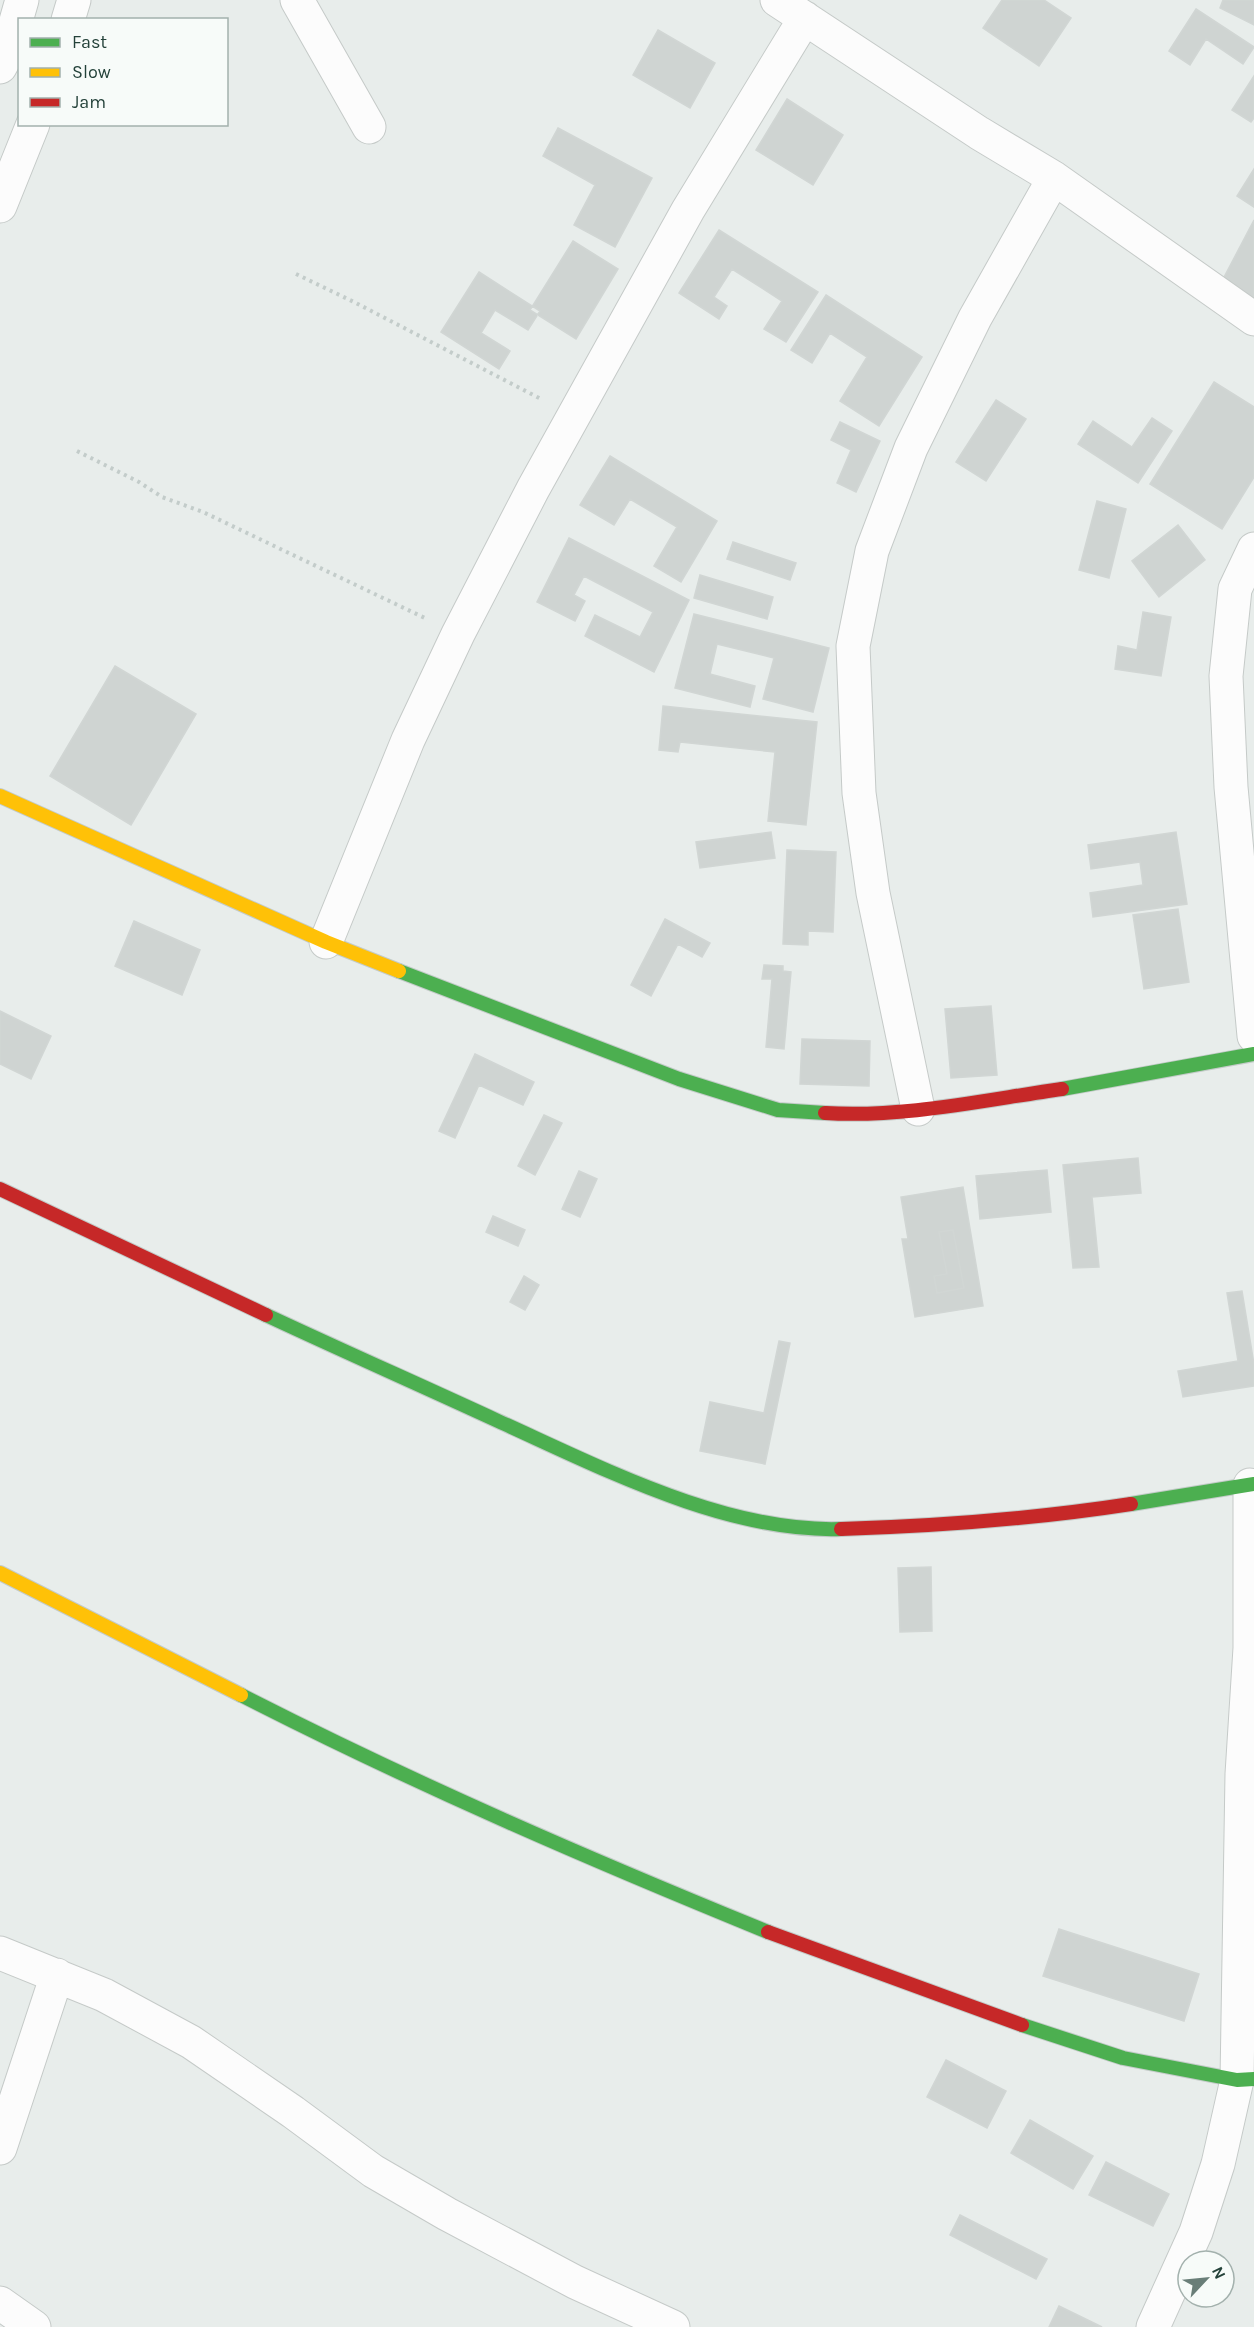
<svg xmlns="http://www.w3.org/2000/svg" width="1254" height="2327" font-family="Karla,sans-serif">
<rect width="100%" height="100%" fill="#e8edeb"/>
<path fill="#cfd4d2" stroke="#d1d6d4" stroke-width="1.5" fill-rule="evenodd" d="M1002 0H1044L1071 18 1039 66 983 28Z
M1223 0H1254V25L1220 8Z
M1196 9 1254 47 1243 64 1206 39 1190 65 1169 51Z
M658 30 715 63 690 108 633 75Z
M1254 76V118L1251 122 1232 110Z
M787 99 843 135 813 185 756 150Z
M558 128 652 178 615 247 574 225 595 185 543 156Z
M1254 169V207L1237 196Z
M1254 220V301L1221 283Z
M719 230 818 292 786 342 764 329 782 301 732 269 714 297 727 306 719 319 679 293Z
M573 241 618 269 576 339 530 310Z
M479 272 540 311 528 330 495 310 481 333 510 351 499 369 441 332Z
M826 295 922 357 879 426 840 401 867 357 830 333 812 363 791 350Z
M1214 382 1254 407V477L1222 529 1150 484Z
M996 400 1026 419 986 481 956 462Z
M1152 418 1172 431 1138 483 1078 444 1093 421 1132 447Z
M840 422 880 441 856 492 837 483 851 450 831 440Z
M610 456 717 521 681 582 654 566 677 527 630 499 614 525 580 505Z
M1097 501 1126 509 1109 578 1079 570Z
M1178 525 1205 560 1159 597 1132 561Z
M569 538 689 600 654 672 585 636 595 615 640 637 653 612 584 576 574 595 585 601 575 621 537 602Z
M733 542 796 563 790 580 727 559Z
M700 575 773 597 767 619 694 598Z
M1143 612 1171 617 1161 676 1115 669 1118 646 1137 650Z
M694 614 829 648 813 712 763 699 774 658 717 644 710 674 755 686 750 707 675 688Z
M115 666 196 714 131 825 50 776Z
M663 706 817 722 806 825 768 821 775 752 680 742 678 752 659 750Z
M771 832 775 858 700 868 696 842Z
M1176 832 1187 904 1093 917 1090 893 1143 885 1140 862 1091 869 1088 845Z
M787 850 836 852 833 932 808 931V945L783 944Z
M1178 909 1189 982 1144 989 1133 915Z
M665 919 710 943 702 957 678 944 651 996 631 985Z
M134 921 200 950 182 995 115 966Z
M764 965 783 966V971L791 972 784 1049 766 1047 772 979H762Z
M991 1006 997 1075 951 1078 945 1009Z
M0 1011 51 1036 31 1079 0 1064Z
M802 1039 870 1041 869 1086 800 1084Z
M475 1054 534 1082 523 1105 479 1085 455 1138 439 1131Z
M544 1115 562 1123 535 1175 518 1166Z
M1138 1158 1141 1193 1092 1197 1099 1267 1073 1268 1063 1165Z
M1047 1170 1051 1212 980 1219 976 1176Z
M579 1171 597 1179 580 1217 562 1209Z
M963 1187 983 1306 915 1317 902 1239H908L901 1197ZM953 1230 964 1288 937 1293 934 1276 947 1274 939 1232Z
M493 1216 525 1230 518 1246 486 1232Z
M953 1230 964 1288 937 1293 934 1276 947 1274 939 1232Z
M524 1276 539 1285 525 1310 510 1302Z
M1242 1291 1254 1364V1386L1183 1397 1178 1371 1238 1361 1227 1293Z
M779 1341 790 1343 765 1464 700 1451 710 1402 764 1413Z
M931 1567 932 1631 900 1632 898 1568Z
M1059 1929 1199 1974 1184 2021 1043 1976Z
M946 2060 1006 2091 987 2128 927 2097Z
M1030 2120 1093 2156 1073 2189 1011 2153Z
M1106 2162 1169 2194 1153 2226 1089 2195Z
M960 2215 1047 2259 1036 2279 950 2235Z
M1059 2306 1102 2327H1049Z"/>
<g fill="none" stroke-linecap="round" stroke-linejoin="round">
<g stroke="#c5cac8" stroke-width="35">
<path id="street" d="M297 0 369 127
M777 0 979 133 1054 178 1254 319
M68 20 74 0
M0 67 6 56 22 0
M0 206 33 124
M1254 549 1235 589 1226 676 1231 787 1254 1036
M326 942 408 740 458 634 533 489 688 210 805 18
M918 1109 873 893 859 793 853 646 872 551 911 448 975 318 1054 178
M0 1953 104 1995 191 2042 293 2112 373 2171 447 2214 575 2282 673 2327
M0 2148 57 1975
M0 2303 34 2327
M1153 2327 1196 2232 1218 2164 1237 2080 1242 1774 1250 1648V1485"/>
</g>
<g stroke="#c3cbc8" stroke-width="16">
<path id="fast" d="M399 971 679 1079 778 1110 825 1113
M1062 1089 1254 1054
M266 1315C343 1351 420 1385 498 1421 600 1467 726 1533 841 1529
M1131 1504 1254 1484
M241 1695C413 1783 589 1859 768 1932
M1022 2025 1123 2058 1237 2080 1254 2079"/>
</g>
<g stroke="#c3cbc8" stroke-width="16">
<path id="slow" d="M0 796 326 942 399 971
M0 1573 241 1695"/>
</g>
<g stroke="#c3cbc8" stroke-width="16">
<path id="jam" d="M825 1113C903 1118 984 1100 1062 1089
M0 1189 266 1315
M841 1529C939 1526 1034 1519 1131 1504
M768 1932 1022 2025"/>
</g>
<path stroke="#c3ccca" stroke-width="4" stroke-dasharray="3 4.5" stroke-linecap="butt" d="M296 274 354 302 541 399
M77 451 139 482 162 497 203 512 427 619"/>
<use href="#street" stroke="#fcfcfc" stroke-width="33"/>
<use href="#fast" stroke="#4caf50" stroke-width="14"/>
<use href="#slow" stroke="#ffc107" stroke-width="14"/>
<use href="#jam" stroke="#c62828" stroke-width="14"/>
</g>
<rect x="18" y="18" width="210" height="108" fill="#f7fbf9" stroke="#a3b1ad" stroke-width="1.5"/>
<rect x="30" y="38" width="30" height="9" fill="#4caf50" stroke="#a3b1ad" stroke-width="1.5"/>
<text x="72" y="48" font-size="18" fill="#24423a">Fast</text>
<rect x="30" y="68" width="30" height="9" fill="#ffc107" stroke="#a3b1ad" stroke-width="1.5"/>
<text x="72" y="78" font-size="18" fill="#24423a">Slow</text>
<rect x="30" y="98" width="30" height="9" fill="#c62828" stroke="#a3b1ad" stroke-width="1.5"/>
<text x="72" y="108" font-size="18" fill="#24423a">Jam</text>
<g transform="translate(1206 2279) rotate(64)"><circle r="28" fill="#f7fbf9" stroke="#a3b1ad" stroke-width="1.5"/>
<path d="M0-4.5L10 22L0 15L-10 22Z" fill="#697e78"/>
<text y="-9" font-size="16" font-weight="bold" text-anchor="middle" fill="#24423a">N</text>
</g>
</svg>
